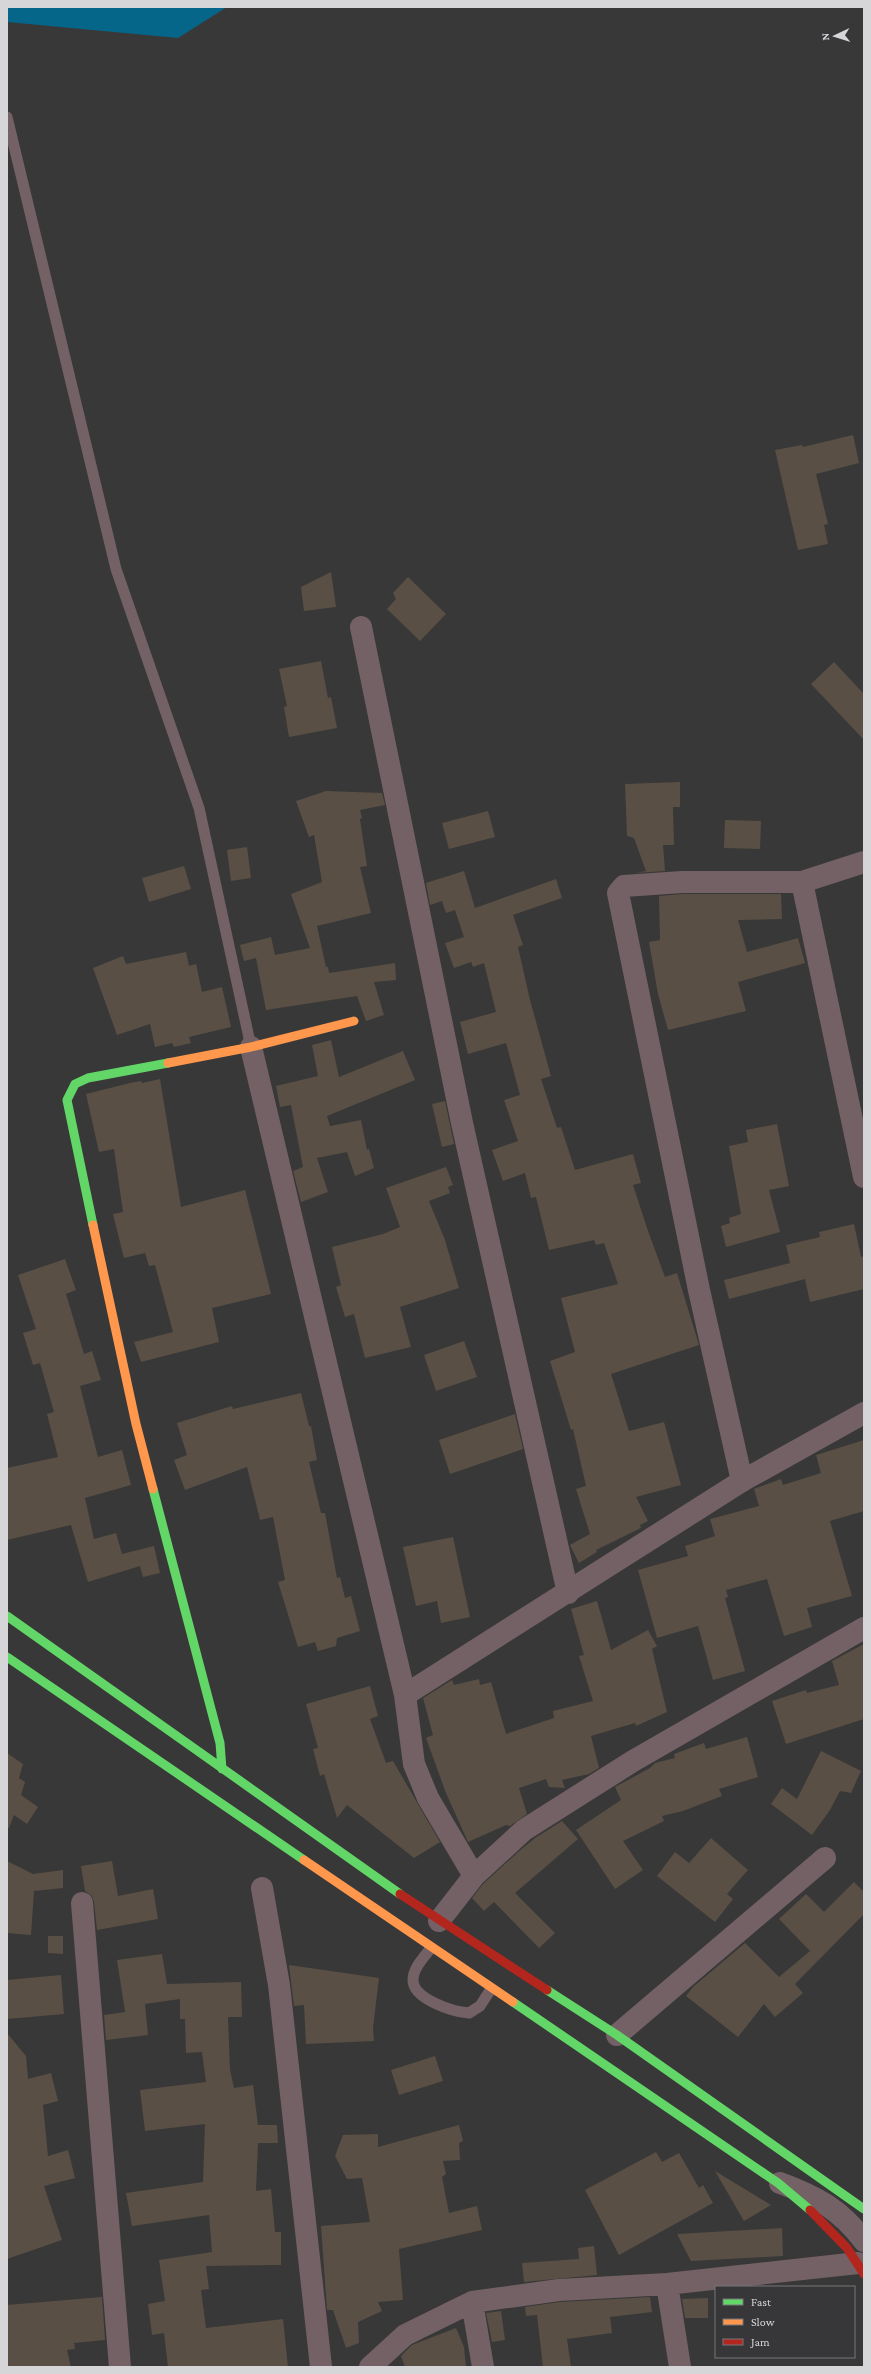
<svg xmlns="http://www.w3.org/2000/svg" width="871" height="2374" font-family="'Crimson Pro',serif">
<rect width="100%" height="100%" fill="#383838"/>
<path fill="#066689" d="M7 7H227L178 38 7 22Z"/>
<path fill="#594f44" d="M853 435 859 463 816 474 828 524 824 525 828 544 798 550 775 450 802 445 803 447Z
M331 572 336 607 304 611 301 587Z
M408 577 446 614 420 641 387 609 396 599 393 593Z
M321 661 328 698 331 697 337 728 289 737 284 707 287 706 279 669Z
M834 662 864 694V740L811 684Z
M680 782V807H673L674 845H663L665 871 635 873 646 871 634 838 627 836 625 784Z
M326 791 382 793 385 805 360 810 362 818 360 819 367 866 360 867 371 913 317 926 326 967H328L329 973 395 963 396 980 374 982 384 1015 366 1021 357 996 266 1010 256 958 244 961 240 945 271 937 275 955 310 948 291 894 322 882 314 835 309 837 296 801Z
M488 811 495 837 449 849 442 823Z
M725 820 761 821 760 849 724 848Z
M247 847 251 878 231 881 227 850Z
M184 866 191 889 149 902 142 878Z
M464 871 475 908 556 879 562 898 513 915 523 945 518 947 530 1000 551 1076 541 1079 557 1128 561 1127 575 1170 633 1154 641 1183 633 1185 648 1231 665 1277 677 1273 699 1345 611 1374 629 1431 664 1422 681 1485 636 1497 648 1521 640 1525 641 1528 596 1550 597 1552 579 1563 570 1545 590 1534 576 1489 586 1486 573 1429 571 1430 550 1361 575 1352 561 1298 618 1284 604 1243 596 1245 594 1240 549 1250 536 1197 531 1198 525 1173 503 1181 492 1150 518 1141 504 1100 520 1095 506 1043 468 1054 460 1022 496 1012 484 963 473 967 471 962 454 968 445 943 464 937 455 910 446 913 442 901 430 905 426 883Z
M682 894H781L782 919 738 920 747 952 798 938 805 963 738 982 746 1011 668 1030 658 994 649 942 660 940 659 896Z
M186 952 189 966 196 964 202 992 222 987 231 1027 189 1037 191 1043 174 1047 172 1043 155 1047 150 1024 117 1035 93 968 123 956 126 964Z
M331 1040 339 1077 403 1051 415 1080 327 1116 330 1126 361 1120 367 1150 369 1149 374 1168 355 1176 347 1152 317 1158 328 1192 301 1202 293 1171 303 1167 291 1105 280 1107 276 1086 318 1076 312 1045Z
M160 1079 181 1207 245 1190 271 1294 212 1308 219 1342 141 1362 134 1342 173 1332 155 1265 149 1266 145 1253 124 1258 113 1214 123 1212 114 1149 99 1152 86 1094 130 1083 141 1081 142 1083Z
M445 1101 454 1144 442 1147 432 1104Z
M777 1124 789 1186 769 1190 780 1232 726 1247 721 1226 730 1223 729 1218 741 1214 729 1146 748 1142 746 1130Z
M446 1167 453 1185 448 1187 450 1193 429 1201 445 1240 459 1288 400 1307 411 1347 365 1358 354 1314 345 1317 336 1287 341 1285 332 1247 383 1234 400 1227 386 1188Z
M854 1224 861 1257 864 1256V1289L810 1302 805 1279 729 1299 724 1280 790 1263 786 1245 820 1237 819 1232Z
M65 1259 76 1290 66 1294 84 1354 92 1351 101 1380 80 1386 98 1457 122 1450 131 1485 85 1498 94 1539 116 1533 122 1554 154 1546 160 1573 143 1577 140 1566 88 1582 71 1525 7 1540V1468L58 1457 47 1414 54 1412 40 1363 33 1365 23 1333 36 1329 18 1275Z
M464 1341 477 1377 436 1391 424 1355Z
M301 1393 309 1426H311L317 1460 309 1462 321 1513H325L337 1578 340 1577 345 1598 351 1596 360 1631 337 1638 336 1646 318 1651 315 1642 298 1647 278 1582 285 1580 273 1517 260 1520 247 1467 185 1490 174 1460 187 1455 177 1423 232 1406 233 1409Z
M515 1414 523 1449 450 1474 439 1440Z
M864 1440V1511L830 1521 852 1596 807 1608 812 1627 784 1636 767 1579 726 1590 728 1597 725 1598 745 1671 713 1680 698 1626 657 1638 638 1570 688 1556 685 1546 715 1536 710 1519 759 1506 754 1489 781 1479 783 1485 821 1473 816 1455Z
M453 1537 470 1617 441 1623 437 1601 416 1606 403 1547Z
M597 1601 611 1650 648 1630 657 1646 652 1649 667 1712 636 1726 635 1723 591 1736 599 1768 589 1774 562 1780 565 1788 549 1787 546 1779 519 1788 527 1814 510 1826 506 1825 468 1842 446 1793 426 1738 433 1735 423 1698 452 1680 454 1685 479 1679 480 1685 491 1682 506 1734 554 1718 553 1711 593 1701 579 1656 584 1655 571 1609Z
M864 1644V1719L786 1744 772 1701 806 1690 807 1693 839 1685 832 1661Z
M370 1686 378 1716 370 1719 386 1763 393 1761 440 1842 414 1858 347 1805 337 1818 324 1774 320 1776 313 1749 318 1748 306 1704Z
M747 1737 758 1777 719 1789 722 1796 683 1811 662 1816 664 1821 623 1841 643 1870 615 1889 576 1830 621 1800 615 1787 650 1768 655 1763 675 1758 674 1754 704 1743 706 1749Z
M821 1751 861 1771 851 1793 840 1791 830 1810 812 1835 771 1804 782 1788 797 1799Z
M7 1753 23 1764 19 1778 25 1782 21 1795 38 1807 27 1824 14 1815 9 1828H7Z
M562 1821 578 1839 515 1893 555 1933 539 1948 494 1902 484 1911 472 1898 483 1884 518 1852 535 1838Z
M711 1838 748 1870 727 1894 733 1899 715 1922 657 1876 675 1852 689 1863Z
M7 1861 33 1874 63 1870V1888L34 1891 31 1935 7 1933Z
M112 1861 118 1896 153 1889 158 1919 97 1930 94 1902 92 1896 85 1891 81 1866Z
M854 1882 864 1892V1914L795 1984 803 1993 775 2017 764 2004 738 2037 686 1996 693 1987 745 1943 779 1977 810 1951 779 1919 806 1894 824 1912Z
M48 1936H63V1954L48 1953Z
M162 1954 167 1984 241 1982 242 2017H228L230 2070 234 2088 253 2085 258 2125H277L278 2143H258L256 2191 271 2189 275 2232H281V2265L206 2266 209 2289 201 2290 206 2328 283 2319 288 2367H168L164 2333 152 2335 148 2304 165 2301 159 2260 212 2252 209 2215 132 2226 126 2193 203 2182 205 2124 145 2131 140 2090 206 2082 202 2052 186 2053 185 2019H180V1999L145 2004 148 2035 106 2040 104 2015 125 2012 117 1960Z
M289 1965 379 1978 373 2028 374 2041 306 2044 304 2005 294 2006Z
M61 1975 64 2014 7 2019V1980Z
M7 2033 26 2056 28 2079 51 2073 58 2101 43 2105 48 2156 68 2150 75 2178 44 2186 62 2240 7 2259Z
M435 2056 443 2081 399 2095 391 2070Z
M459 2125 463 2141 459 2143 460 2160 443 2161 446 2174 442 2177 449 2213 477 2206 482 2230 399 2249 403 2300 378 2302 382 2311 358 2322 359 2343 346 2348 333 2310H327L321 2226 370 2222 362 2178 347 2179 335 2156 343 2135 378 2134V2147Z
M656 2152 662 2162 679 2153 699 2188 703 2185 713 2203 619 2255 585 2190Z
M715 2171 771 2205 744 2221Z
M782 2228 783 2256 691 2261 677 2234Z
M594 2246 597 2275 524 2282 522 2263 579 2259 578 2248Z
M102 2297 105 2340 74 2343 75 2349 67 2350 71 2367H7V2305Z
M650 2297 652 2312 610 2317 612 2333 567 2339 571 2367H543L537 2315 526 2316 525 2307 560 2302Z
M708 2298V2318H685L682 2299Z
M501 2311 505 2340 492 2342 486 2313Z
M456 2328 464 2347 466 2367H405L401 2356 412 2345Z"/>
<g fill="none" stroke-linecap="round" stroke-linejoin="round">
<path stroke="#746165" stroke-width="11" d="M7 117 116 569 199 808 251 1047
M431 1948C424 1957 413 1968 413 1980 413 1999 453 2012 469 2013L480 2006 491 1989"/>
<path stroke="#746165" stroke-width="22" d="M361 627 462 1123 568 1593
M802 882 864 1177
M251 1047 405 1695 414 1764 428 1798 474 1876
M742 1481 699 1290 618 893 624 886 682 882H802L864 862
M405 1695 742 1481 864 1413
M262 1888 279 1985 321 2367
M82 1903 120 2367
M439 1921 474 1876 524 1830 633 1761 864 1628
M617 2035 825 1858
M780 2183C816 2196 841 2210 864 2241
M667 2284 680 2367
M472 2302 483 2367
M370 2367 405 2335 472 2302 559 2290 667 2284 858 2263"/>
<path stroke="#63d668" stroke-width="9" d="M93 1225 67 1100 75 1084 88 1078 168 1063
M153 1489 220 1743 222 1769
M7 1616 400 1894
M7 1657 304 1860
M547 1990 617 2035 864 2209
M513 2002 778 2183 810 2210"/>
<path stroke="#ff974d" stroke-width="9" d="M168 1063 251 1047 354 1021
M93 1225 136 1424 153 1489
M304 1860 513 2002"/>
<path stroke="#b3261e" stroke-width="9" d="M400 1894 547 1990
M810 2210 847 2248 864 2274"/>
</g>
<rect width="871" height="2374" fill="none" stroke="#d6d6d8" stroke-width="16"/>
<rect x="715" y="2286" width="140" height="72" fill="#373739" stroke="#777779"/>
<rect x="723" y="2299" width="20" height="6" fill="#63d668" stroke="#777779"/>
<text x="751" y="2306" font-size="12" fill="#d6d6d8">Fast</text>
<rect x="723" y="2319" width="20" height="6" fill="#ff974d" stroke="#777779"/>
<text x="751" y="2326" font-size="12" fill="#d6d6d8">Slow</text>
<rect x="723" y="2339" width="20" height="6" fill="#b3261e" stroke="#777779"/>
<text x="751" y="2346" font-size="12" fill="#d6d6d8">Jam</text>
<g transform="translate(835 36) rotate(266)" stroke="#373739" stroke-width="3" paint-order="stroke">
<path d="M0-3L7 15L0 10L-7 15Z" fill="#d6d6d8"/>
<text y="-6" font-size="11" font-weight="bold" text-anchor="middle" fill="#d6d6d8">N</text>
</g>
</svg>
